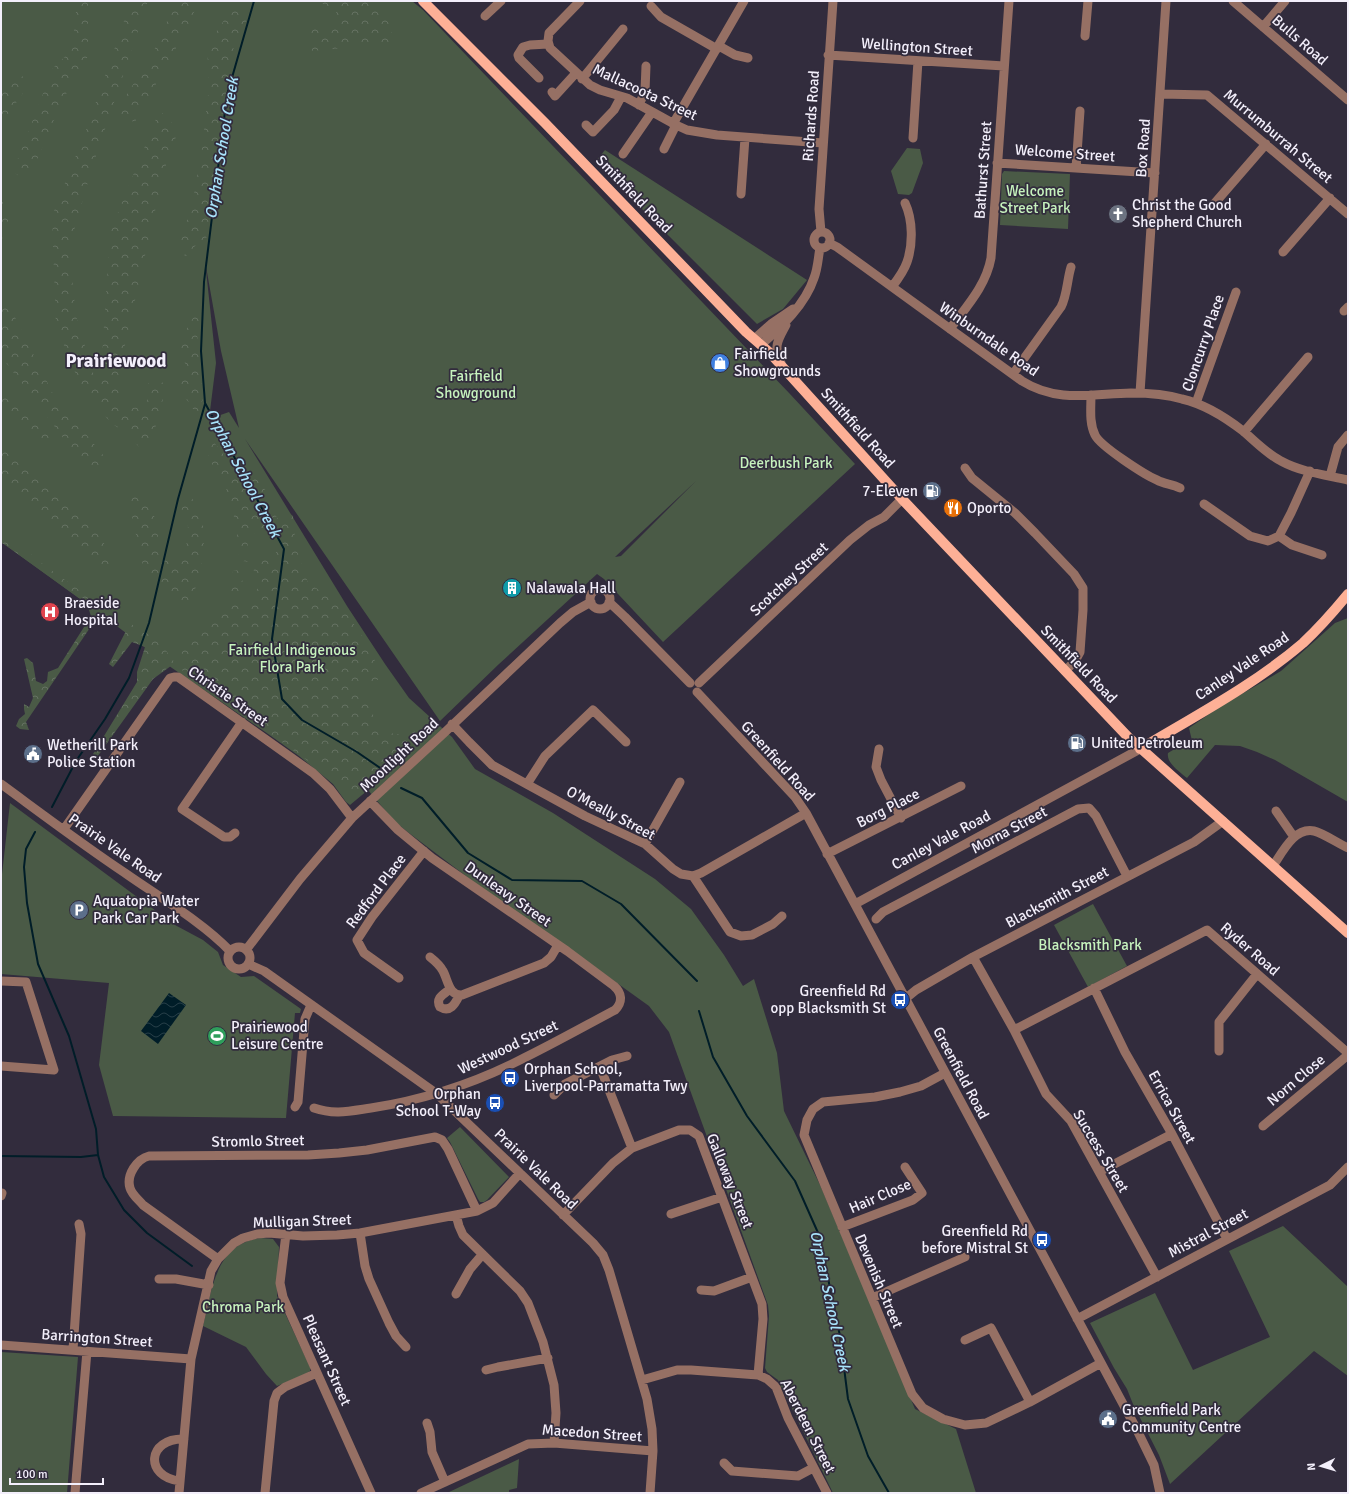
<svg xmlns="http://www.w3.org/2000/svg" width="1349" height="1494" font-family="Signika,sans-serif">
<defs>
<pattern id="forest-crowns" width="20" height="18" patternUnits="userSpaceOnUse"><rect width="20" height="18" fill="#4a5a46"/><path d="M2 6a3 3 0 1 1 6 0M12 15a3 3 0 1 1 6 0" fill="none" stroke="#657262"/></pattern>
<pattern id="water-waves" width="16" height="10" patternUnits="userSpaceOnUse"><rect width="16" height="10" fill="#001d28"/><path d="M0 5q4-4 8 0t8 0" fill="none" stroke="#263e48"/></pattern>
</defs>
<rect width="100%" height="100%" fill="#322c3d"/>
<path fill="#4a5a46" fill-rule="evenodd" d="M1 1H412L423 10 790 394 855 464 663 642 604 579 597 574 499 664 440 721 245 439 347 606 385 664 409 698 452 737 475 769 553 813 655 879 691 909 724 955 743 986 754 979 777 1053 784 1111 821 1187 915 1409 956 1429 976 1493H833L778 1380 767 1372 765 1368 769 1316 768 1305 669 1032 649 1006 553 937 503 904 409 833 394 821 368 790 350 805 346 802 333 784 299 756 271 736 172 668 97 611 1 542ZM205 261 221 351 239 428 229 412 209 419 216 363ZM696 481 621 556 615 557Z
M907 148 920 149 923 163 912 193 909 195 898 194 891 171Z
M605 150 807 280 783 309 757 324 595 162Z
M1004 171 1070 174 1068 229 1000 225 1002 174Z
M1348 618V802L1275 760 1257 752 1240 746 1215 745 1187 778C1180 772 1166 763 1168 753L1173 750 1193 745 1189 728 1218 708 1281 671 1335 623Z
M10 803 175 925 203 940 218 952 223 965 241 977 254 976 301 1009 300 1013H295L286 1118 113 1116 99 1065 109 983 1 974V883Z
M1093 904 1127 966 1088 987 1054 925Z
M460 1127 509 1177 487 1200 484 1202H480L478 1199 450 1142 447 1138Z
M1283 1226 1348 1287V1376L1314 1351 1170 1484 1159 1455 1133 1404 1127 1389 1114 1368 1090 1323 1155 1293 1193 1370 1270 1337 1229 1251Z
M261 1238 273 1239 279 1247 277 1296 310 1367V1371L306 1374 277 1386 266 1374 246 1347 203 1326C212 1290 215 1244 261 1238Z
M1 1352 78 1357 67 1493H1Z
M519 1459 517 1488 509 1490V1493H447Z"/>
<path fill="url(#forest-crowns)" d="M88 1V56L62 101 27 183 13 171 53 68 72 50 77 2Z
M131 1H148L92 168 69 248 76 316 95 379 101 373 110 232 156 119 164 112 178 131 164 171 119 372 121 404C131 409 137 409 147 403L148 383 154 376 163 383 165 392 150 447 140 448 126 432 112 424 81 387 56 326 52 216 88 125Z
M176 1H199L185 32 135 122 116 117 118 108 152 55Z
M318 1H366L389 23 395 43 312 51 309 29 339 28 336 11Z
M236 3 248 18 234 45 206 240 197 244 185 257 180 237 191 211 202 148 209 86 207 45Z
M21 74 28 86 1 124V93Z
M1 201 12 209 1 242Z
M1 296 10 307 53 394 103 455 104 464 97 472 80 460 1 356Z
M198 309 205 315 197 333 203 399 197 415 179 388V375L186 371 185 363 174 346 181 339Z
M1 386 26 407 38 426 52 439 40 438 23 423 1 412Z
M212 440 227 458 235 451 270 496 273 512 281 523 286 511 293 516 296 548 308 583 338 602 368 644 382 678 358 688 379 725 395 735 414 729 417 737 354 794 179 668 182 652 198 629 228 612 233 571 239 570 243 583 239 607 246 606 262 582 254 572 253 562 271 559 278 550 272 526 247 536 249 562 243 561 239 556 236 524 226 488 209 459 207 444Z
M1 448 94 528 105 545 109 564 100 567 89 560 61 528 1 476Z
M134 492 143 495 150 503 156 522 160 550 166 558 177 559 185 554 186 550 188 526 182 513 181 504 184 494H189L195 503 205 531 200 579 190 599 185 602H180L167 596 145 575 128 499 130 495Z
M1 529 44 565 103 607 159 641 175 663 153 679 95 760 93 754 137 682V672L145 647 132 642 113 667 109 664 127 629 104 615 98 616 26 722 29 730 20 729 16 726 19 719 25 714 24 709V704L29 707 33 698 24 659 27 658 33 663 36 681 43 684 47 681 48 672 58 668 91 616 87 604 4 544 1 543Z"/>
<path fill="url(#water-waves)" d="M169 993 186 1005 158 1044 141 1031Z"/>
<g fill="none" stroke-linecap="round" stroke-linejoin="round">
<path stroke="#001d28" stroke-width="2" d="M254 1 227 95 204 282 201 351 205 403 284 549 272 639 282 699 302 720 357 752 386 772
M401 788 422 798 468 853 512 880 582 881 621 904 697 981
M52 807 76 761 105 719 129 678 149 623 178 499 205 404
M35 832 26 849 24 867 27 903 38 964 69 1036 96 1129 98 1155 104 1177 124 1210 147 1233 192 1266
M699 1011 713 1057 747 1116 795 1181 819 1235 840 1336 848 1399 868 1456 889 1493
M1 1156 81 1157 98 1155"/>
<path stroke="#967064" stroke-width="9" d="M580 1 549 33 548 41 550 48 590 85 600 90 627 98 676 125 687 130 717 135 823 143
M1233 1 1348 100
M651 6 661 17 717 49
M485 16 501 1
M1263 27 1285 1
M1085 36 1088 1
M719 46 735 55 748 58
M828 55 1004 66
M539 78 519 58 518 55 523 47 530 45 548 44
M582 79 623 29
M552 92 555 96 576 73
M1161 94 1207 95 1348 214
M639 105 645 91 646 66
M673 124 744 1
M586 125 593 132 614 110 621 97
M913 138 918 61
M664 149 676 125
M623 154 652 112
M997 163 1155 173
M1076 168 1080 111
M741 194 745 138
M1214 204 1266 144
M814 240a8 8 0 1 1 16 0a8 8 0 1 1-16 0Z
M821 232 819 209 833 1
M829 243 837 247 1022 381C1057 403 1091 394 1131 393 1148 393 1165 394 1182 399 1204 404 1225 417 1243 431 1255 441 1267 454 1281 461 1301 472 1326 475 1348 480
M1283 252 1330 198
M892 287C898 279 904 271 907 262 913 245 913 220 905 203
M1344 311 1348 307
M950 329C966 307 986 286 991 258L1009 1
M754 339 771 324 793 309
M761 345C782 326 805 305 814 278 818 268 818 258 820 248
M781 363C773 346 778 340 786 325
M1013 374 1061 307C1067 296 1067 280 1071 267
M1140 393 1166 1
M1091 395C1091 408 1089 423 1095 435 1100 446 1145 475 1157 480 1164 484 1172 484 1180 488
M1196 403 1236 292
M1244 432 1308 357
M965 468 972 478 1015 513 1035 533 1074 574 1083 588V610L1080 652 1075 661 1065 671
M1330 476 1338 447 1348 435
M1204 504 1250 536 1268 541 1279 536 1291 513 1310 471
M1279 536 1292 545 1322 555
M590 599a10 10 0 1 1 20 0a10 10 0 1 1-20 0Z
M609 602 625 617 690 683
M699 683 850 540 869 525 884 517 902 499
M697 692 795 797 806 813 1137 1430 1154 1465 1160 1493
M452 724 469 742 492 765 585 816 645 844 673 869 681 874 693 876 701 873 806 813
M879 749 876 767 881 780 901 818
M1 784C42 814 83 845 125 873 159 897 201 921 230 951
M527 784 545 756 593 710 626 742
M1276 811 1294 837
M64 829 170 678 174 677H178L313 773 330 789 352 818
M235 833 230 837H224L182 809 242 722
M645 844 680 782
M827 854 961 786
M1273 866C1282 853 1294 827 1314 831 1323 833 1339 844 1348 848
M693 876 730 932 741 936 752 935 773 924 782 916
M855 904 1140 749
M876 919 883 912 1078 809 1089 808 1096 816 1127 876
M228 958a11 11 0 1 1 22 0a11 11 0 1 1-22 0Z
M246 950 300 879 352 818 443 734 560 623 573 612 591 602
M430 957C435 961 440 965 443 971 448 980 449 996 462 995L544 963 551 957 558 945
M973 957 1014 1030 1046 1094 1071 1121 1157 1277
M248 964 264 971 437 1094 593 1243 603 1255 609 1270 647 1399 652 1429 653 1451 650 1493
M399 978 364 953 357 940 372 917 424 851
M1 981 26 982 54 1070 1 1066
M1094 988 1125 1052 1172 1134 1227 1239
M450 989C444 994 435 998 440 1007 450 1013 455 1004 459 996
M905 999 916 990 973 957 1194 842 1223 821
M1014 1030 1207 930 1348 1053
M1219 1051V1022L1257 974
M600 1067 632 1148
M945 1073 921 1086 900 1092 875 1097 823 1102 813 1109 807 1120 804 1135 912 1394 923 1408 943 1419 965 1425 986 1423 1030 1402 1101 1363
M554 1095 565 1084 612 1060 627 1056
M295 1107 298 1102 305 1019 311 1005
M314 1108C334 1115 350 1111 371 1108 422 1100 472 1084 518 1061 551 1045 583 1027 615 1010 623 1002 622 993 614 986L567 951 432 858 398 830 370 801
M1263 1126 1348 1055
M1099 1172 1172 1134
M1 1196 2 1193
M671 1214 722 1197
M456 1215 459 1226 463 1235 520 1291 528 1303 543 1342 554 1385 556 1413 554 1443
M563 1215 613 1163 632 1148 679 1130H690L699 1136 762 1304 763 1319 758 1375
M842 1227 913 1200 922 1193 905 1167
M360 1233 365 1266 369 1279 389 1323 396 1336 406 1347
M286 1234 280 1283 283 1297 371 1493
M218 1259 143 1205C139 1200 132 1195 130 1188 126 1175 137 1159 149 1156L308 1155 339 1153 367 1150 435 1137 442 1140 448 1149 477 1211
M159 1279H176L209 1285
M701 1290 714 1291 752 1277
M456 1294 470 1269 482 1255
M872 1298 965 1257
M1077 1319 1330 1185 1348 1167
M965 1340 991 1328 1030 1402
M1 1345 191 1359
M73 1350 81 1234 79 1224
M486 1370 498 1367 548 1358
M642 1380 677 1370H691L758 1375 767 1379 776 1387 788 1418 827 1493
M427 1423 430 1432 432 1452 445 1482
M724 1463 732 1471 798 1476 813 1468
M180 1481C144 1477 147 1438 184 1439
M75 1493 87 1351
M179 1493 191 1359 211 1271 218 1259 234 1243 243 1238 257 1234 269 1233 303 1236 337 1235 360 1233 477 1211 493 1203 520 1173
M265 1493 274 1401 277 1393 285 1387 317 1373
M421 1493 528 1444 554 1443 653 1451"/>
<path stroke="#fdb096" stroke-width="10" d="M423 1 545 123 746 332 769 352 902 499 1128 737 1348 933
M1140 749C1195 716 1254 685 1303 643 1319 628 1334 611 1348 594"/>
</g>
<defs>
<g id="church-disc" transform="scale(1)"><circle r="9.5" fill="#6b7280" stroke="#322c3d"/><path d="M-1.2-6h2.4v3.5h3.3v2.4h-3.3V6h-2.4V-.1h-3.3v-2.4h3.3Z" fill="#fff"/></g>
<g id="shop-disc" transform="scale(1)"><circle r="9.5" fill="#3f7fe0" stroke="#322c3d"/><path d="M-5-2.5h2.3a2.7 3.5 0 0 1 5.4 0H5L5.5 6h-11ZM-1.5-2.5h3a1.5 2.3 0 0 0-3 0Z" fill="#fff"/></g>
<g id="fuel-disc" transform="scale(1)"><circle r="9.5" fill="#5c6f8a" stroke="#322c3d"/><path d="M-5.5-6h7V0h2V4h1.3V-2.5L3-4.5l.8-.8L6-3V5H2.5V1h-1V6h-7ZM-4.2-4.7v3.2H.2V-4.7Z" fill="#fff"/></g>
<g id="restaurant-disc" transform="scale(1)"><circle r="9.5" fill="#e8710a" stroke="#322c3d"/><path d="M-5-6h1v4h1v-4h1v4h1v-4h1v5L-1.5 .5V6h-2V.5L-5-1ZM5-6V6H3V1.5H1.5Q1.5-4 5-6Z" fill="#fff"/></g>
<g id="building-disc" transform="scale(1)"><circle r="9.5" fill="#0f9aa8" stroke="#322c3d"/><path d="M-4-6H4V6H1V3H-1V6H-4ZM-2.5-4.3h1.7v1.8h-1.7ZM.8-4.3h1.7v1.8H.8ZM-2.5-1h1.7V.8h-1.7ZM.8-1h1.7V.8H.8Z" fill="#fff"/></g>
<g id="hospital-disc" transform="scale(1)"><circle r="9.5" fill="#e0444e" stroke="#322c3d"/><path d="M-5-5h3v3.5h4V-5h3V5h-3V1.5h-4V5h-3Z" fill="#fff"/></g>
<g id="civic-disc" transform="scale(1)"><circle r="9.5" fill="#5c6f8a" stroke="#322c3d"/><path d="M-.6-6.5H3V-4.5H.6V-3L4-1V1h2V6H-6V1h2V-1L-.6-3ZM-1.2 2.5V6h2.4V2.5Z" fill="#fff"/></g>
<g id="parking-disc" transform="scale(1)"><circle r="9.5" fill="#5c6f8a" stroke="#322c3d"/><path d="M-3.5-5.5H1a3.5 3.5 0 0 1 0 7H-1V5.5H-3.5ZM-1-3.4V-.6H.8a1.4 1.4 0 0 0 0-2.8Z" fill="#fff"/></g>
<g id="bus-disc" transform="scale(1)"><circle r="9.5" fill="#1a4fb4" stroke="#322c3d"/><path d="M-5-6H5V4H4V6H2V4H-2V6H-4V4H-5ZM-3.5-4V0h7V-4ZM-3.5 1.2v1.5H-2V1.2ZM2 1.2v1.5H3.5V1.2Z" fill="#fff"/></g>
<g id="stadium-disc" transform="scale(1)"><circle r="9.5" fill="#2e9e5b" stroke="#322c3d"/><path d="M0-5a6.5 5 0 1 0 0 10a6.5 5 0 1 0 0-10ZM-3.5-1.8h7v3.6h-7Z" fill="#fff"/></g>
</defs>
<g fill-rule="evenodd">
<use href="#church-disc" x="1118" y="214"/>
<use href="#shop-disc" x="720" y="363"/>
<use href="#fuel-disc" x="932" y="491"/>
<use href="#restaurant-disc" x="953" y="508"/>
<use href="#building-disc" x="512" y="588"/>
<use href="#hospital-disc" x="50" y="612"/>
<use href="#fuel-disc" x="1077" y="743"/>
<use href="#civic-disc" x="33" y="754"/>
<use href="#parking-disc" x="79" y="910"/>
<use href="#bus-disc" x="900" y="1000"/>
<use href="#stadium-disc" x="217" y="1036"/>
<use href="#bus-disc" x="510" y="1078"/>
<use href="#bus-disc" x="495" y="1103"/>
<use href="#bus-disc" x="1042" y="1240"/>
<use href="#civic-disc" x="1108" y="1419"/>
</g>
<g text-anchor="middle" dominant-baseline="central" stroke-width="3.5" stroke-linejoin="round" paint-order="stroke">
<g font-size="15" fill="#f3effb" stroke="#322c3d">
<text transform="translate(1300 40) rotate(41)">Bulls Road</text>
<text transform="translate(917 47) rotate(4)">Wellington Street</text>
<text transform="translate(645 92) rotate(25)">Mallacoota Street</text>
<text transform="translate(811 116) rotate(-86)">Richards Road</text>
<text transform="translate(1278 136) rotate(40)">Murrumburrah Street</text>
<text transform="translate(1143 148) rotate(-86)">Box Road</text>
<text transform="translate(1065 153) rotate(4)">Welcome Street</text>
<text transform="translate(983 170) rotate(-86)">Bathurst Street</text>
<text transform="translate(634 194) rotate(46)">Smithfield Road</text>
<text transform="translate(989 339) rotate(35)">Winburndale Road</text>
<text transform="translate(1203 343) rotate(-71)">Cloncurry Place</text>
<text transform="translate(858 428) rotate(48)">Smithfield Road</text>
<text transform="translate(789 579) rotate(-43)">Scotchey Street</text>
<text transform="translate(1079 664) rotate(46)">Smithfield Road</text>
<text transform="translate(1242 666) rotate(-34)">Canley Vale Road</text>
<text transform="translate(228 696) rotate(35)">Christie Street</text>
<text transform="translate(399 755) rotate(-43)">Moonlight Road</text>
<text transform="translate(778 761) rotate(48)">Greenfield Road</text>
<text transform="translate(888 808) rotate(-27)">Borg Place</text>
<text transform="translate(611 813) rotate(28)">O'Meally Street</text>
<text transform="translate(1009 830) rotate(-28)">Morna Street</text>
<text transform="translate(941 840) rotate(-28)">Canley Vale Road</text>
<text transform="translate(115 848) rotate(35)">Prairie Vale Road</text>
<text transform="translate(376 891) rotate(-53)">Redford Place</text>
<text transform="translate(508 894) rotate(35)">Dunleavy Street</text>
<text transform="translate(1057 897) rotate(-28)">Blacksmith Street</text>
<text transform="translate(1250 949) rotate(41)">Ryder Road</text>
<text transform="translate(508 1047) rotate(-25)">Westwood Street</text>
<text transform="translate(961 1073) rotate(62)">Greenfield Road</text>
<text transform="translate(1296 1080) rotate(-40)">Norn Close</text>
<text transform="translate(1172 1107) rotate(61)">Errica Street</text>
<text transform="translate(258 1141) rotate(-1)">Stromlo Street</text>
<text transform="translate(1101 1151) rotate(59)">Success Street</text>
<text transform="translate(536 1169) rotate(44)">Prairie Vale Road</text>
<text transform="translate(730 1181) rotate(68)">Galloway Street</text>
<text transform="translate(880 1196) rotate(-23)">Hair Close</text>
<text transform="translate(302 1221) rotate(-2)">Mulligan Street</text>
<text transform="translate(1208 1233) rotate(-28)">Mistral Street</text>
<text transform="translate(879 1281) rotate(67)">Devenish Street</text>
<text transform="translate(97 1338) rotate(4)">Barrington Street</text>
<text transform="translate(327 1360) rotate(66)">Pleasant Street</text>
<text transform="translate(808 1426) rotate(63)">Aberdeen Street</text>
<text transform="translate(592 1433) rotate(4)">Macedon Street</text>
</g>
<g font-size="15" fill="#c6f2bd" stroke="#322c3d">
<text x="1035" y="191">Welcome<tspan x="1035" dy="17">Street Park</tspan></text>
<text x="476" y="376">Fairfield<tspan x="476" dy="17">Showground</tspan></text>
<text x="786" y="463">Deerbush Park</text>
<text x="292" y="650">Fairfield Indigenous<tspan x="292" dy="17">Flora Park</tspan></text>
<text x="1090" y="945">Blacksmith Park</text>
<text x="243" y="1307">Chroma Park</text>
</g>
<g font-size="15" fill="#f3effb" stroke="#322c3d" text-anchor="start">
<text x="1132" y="205">Christ the Good<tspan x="1132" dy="17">Shepherd Church</tspan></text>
<text x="734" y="354">Fairfield<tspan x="734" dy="17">Showgrounds</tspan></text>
<text x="918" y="491" text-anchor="end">7-Eleven</text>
<text x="967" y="508">Oporto</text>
<text x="526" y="588">Nalawala Hall</text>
<text x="64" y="603">Braeside<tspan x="64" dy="17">Hospital</tspan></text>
<text x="1091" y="743">United Petroleum</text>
<text x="47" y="745">Wetherill Park<tspan x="47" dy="17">Police Station</tspan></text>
<text x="93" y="901">Aquatopia Water<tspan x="93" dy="17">Park Car Park</tspan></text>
<text x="886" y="991" text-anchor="end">Greenfield Rd<tspan x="886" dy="17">opp Blacksmith St</tspan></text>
<text x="231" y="1027">Prairiewood<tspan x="231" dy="17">Leisure Centre</tspan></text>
<text x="524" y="1069">Orphan School,<tspan x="524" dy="17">Liverpool-Parramatta Twy</tspan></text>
<text x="481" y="1094" text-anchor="end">Orphan<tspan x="481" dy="17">School T-Way</tspan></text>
<text x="1028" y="1231" text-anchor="end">Greenfield Rd<tspan x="1028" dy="17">before Mistral St</tspan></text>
<text x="1122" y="1410">Greenfield Park<tspan x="1122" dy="17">Community Centre</tspan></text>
</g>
<g font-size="16" font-style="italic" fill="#a8e3fb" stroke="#322c3d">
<text transform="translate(222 148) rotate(-81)">Orphan School Creek</text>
<text transform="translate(243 473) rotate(62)">Orphan School Creek</text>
<text transform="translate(830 1301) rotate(78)">Orphan School Creek</text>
</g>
<g font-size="19" font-weight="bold" fill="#f3effb" stroke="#322c3d">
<text x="116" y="361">Prairiewood</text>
</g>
</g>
<rect width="1349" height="1494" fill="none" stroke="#f3effb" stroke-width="4"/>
<g transform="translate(1321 1466) rotate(265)" stroke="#322c3d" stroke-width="3" paint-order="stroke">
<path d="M0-3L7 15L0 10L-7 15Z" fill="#f3effb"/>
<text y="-6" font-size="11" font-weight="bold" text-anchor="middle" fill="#f3effb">N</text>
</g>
<path d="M10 1478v6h93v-6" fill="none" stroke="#f3effb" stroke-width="2"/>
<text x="16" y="1478" font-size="12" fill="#f3effb" stroke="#322c3d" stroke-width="3" paint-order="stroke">100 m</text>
</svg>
